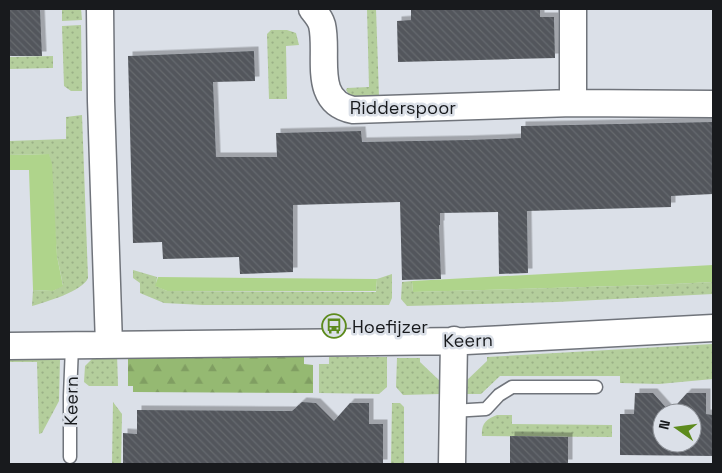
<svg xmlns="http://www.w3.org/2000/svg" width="722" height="473" font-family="'Space Grotesk',sans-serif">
<defs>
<pattern id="grass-dots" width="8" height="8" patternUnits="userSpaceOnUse" patternTransform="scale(1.25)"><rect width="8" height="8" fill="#b4ce9c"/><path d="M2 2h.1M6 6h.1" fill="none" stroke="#9ab086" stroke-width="1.8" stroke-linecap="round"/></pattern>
<pattern id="forest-firs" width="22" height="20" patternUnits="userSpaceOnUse" patternTransform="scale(1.25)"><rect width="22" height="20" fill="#95b972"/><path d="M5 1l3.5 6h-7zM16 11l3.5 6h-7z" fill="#809e62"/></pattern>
<pattern id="building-back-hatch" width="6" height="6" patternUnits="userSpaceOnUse" patternTransform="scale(1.25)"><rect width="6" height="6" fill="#52565c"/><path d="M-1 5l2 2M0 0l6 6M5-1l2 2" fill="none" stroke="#676a6f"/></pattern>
<filter id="shadow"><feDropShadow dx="4.5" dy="-4.5" stdDeviation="0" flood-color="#0004"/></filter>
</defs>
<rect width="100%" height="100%" fill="#dbe0e8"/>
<path fill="url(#grass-dots)" d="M62 9H81L82 20 62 21Z
M367 9H376L379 97C368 98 352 101 346 90L347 88 369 87Z
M81 25 82 91H71L64 86 62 26Z
M271 30H287L296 33 299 45 286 46 287 99H269L267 34Z
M53 56V68L9 69V57Z
M82 115 88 278C83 291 46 302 32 306L33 290 53 291 63 285 57 256 49 154 9 155V141L66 139V117Z
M133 270 157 277 156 286 167 291 376 292 377 279 392 274V298L389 305H203L164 303 140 293V283L133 278Z
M412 281 413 292 654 285 713 282V294L557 302 407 306 401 299 402 282Z
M713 344V379L659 384 620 383V376H500L481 394H465V382L487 361V357Z
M9 353H53L60 360 59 401 42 433 39 434 37 362H9Z
M117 354 118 386H89L84 382 85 366 93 358Z
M329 357H387V387L379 394 319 393V364H329Z
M397 358H420V362L441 382 440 394 403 395 396 387Z
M113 402 122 414 121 464H112Z
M392 403H400L404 407V464H391Z
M497 415H512V424L612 425V437L482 436C481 424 486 419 497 415Z"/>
<path fill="url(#forest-firs)" d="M128 354 304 356V364L313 365V393L133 392V386H128Z"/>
<path fill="#afd48b" d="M49 154 52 164 57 256 63 286 53 291 33 290 29 170H9V155Z
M713 265V282L654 285 413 292 412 281Z
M158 277 377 279 376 291H167L155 286Z"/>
<path fill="url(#building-back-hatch)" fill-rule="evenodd" filter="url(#shadow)" d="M9 9H40L42 56H9Z
M411 9H540V17H554L555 58 398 62 397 21 411 20Z
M254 51 255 81 213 82 216 157H277L276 133 361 131 362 142 467 140 521 138V126L712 122 713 194 671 196V207L527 211 528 273 499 274 498 212 440 213V225H439L441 279 402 280 400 202 293 205V272L240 274 239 257 163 259 162 242 133 243 128 56Z
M635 393H653L670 412 687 393H706V414L713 415V456L620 455V414H634ZM662 413H692V443H662Z
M302 402 316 403 334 421 350 403H369V424H383V464H123V433L137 434V410L292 411Z
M510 436 568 437V464H510Z"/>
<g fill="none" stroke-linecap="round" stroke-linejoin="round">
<g stroke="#70747b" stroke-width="15">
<path id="service" d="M452 411 486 409 499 395 512 387H596
M70 457V396L72 346"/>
</g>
<g stroke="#70747b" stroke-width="29">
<path id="minor" d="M100 9 101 101 109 345
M312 9C316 14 320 18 322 25 329 54 311 102 353 110L573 103 713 104
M573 9V103
M9 346 466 341 713 328
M452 464 454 340"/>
</g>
<use href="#service" stroke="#fff" stroke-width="12"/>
<use href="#minor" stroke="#fff" stroke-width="26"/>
</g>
<defs>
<g id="bus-ring" transform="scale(1.25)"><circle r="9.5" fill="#dbe0e8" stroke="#5d8b1d" stroke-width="1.5"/><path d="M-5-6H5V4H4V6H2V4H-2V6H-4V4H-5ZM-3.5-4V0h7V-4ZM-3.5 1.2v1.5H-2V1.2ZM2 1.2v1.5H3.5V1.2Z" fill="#5d8b1d"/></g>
</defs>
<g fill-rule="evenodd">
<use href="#bus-ring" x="334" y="326"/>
</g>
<g text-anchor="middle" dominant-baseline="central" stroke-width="5" stroke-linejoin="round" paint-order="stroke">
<g font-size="18" fill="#181a1d" stroke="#dbe0e8">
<text x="403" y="107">Ridderspoor</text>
<text transform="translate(468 340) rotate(-1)">Keern</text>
<text transform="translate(71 401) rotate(-89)">Keern</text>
</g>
<g font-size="18" fill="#181a1d" stroke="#dbe0e8" text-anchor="start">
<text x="352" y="326">Hoefijzer</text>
</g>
</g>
<rect width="722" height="473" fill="none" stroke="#181a1d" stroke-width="20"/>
<g transform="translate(677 428) rotate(284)"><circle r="24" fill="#dbe0e8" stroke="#8d9197"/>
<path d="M0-4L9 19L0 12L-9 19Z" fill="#5d8b1d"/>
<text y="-8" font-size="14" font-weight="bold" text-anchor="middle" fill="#181a1d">N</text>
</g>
</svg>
